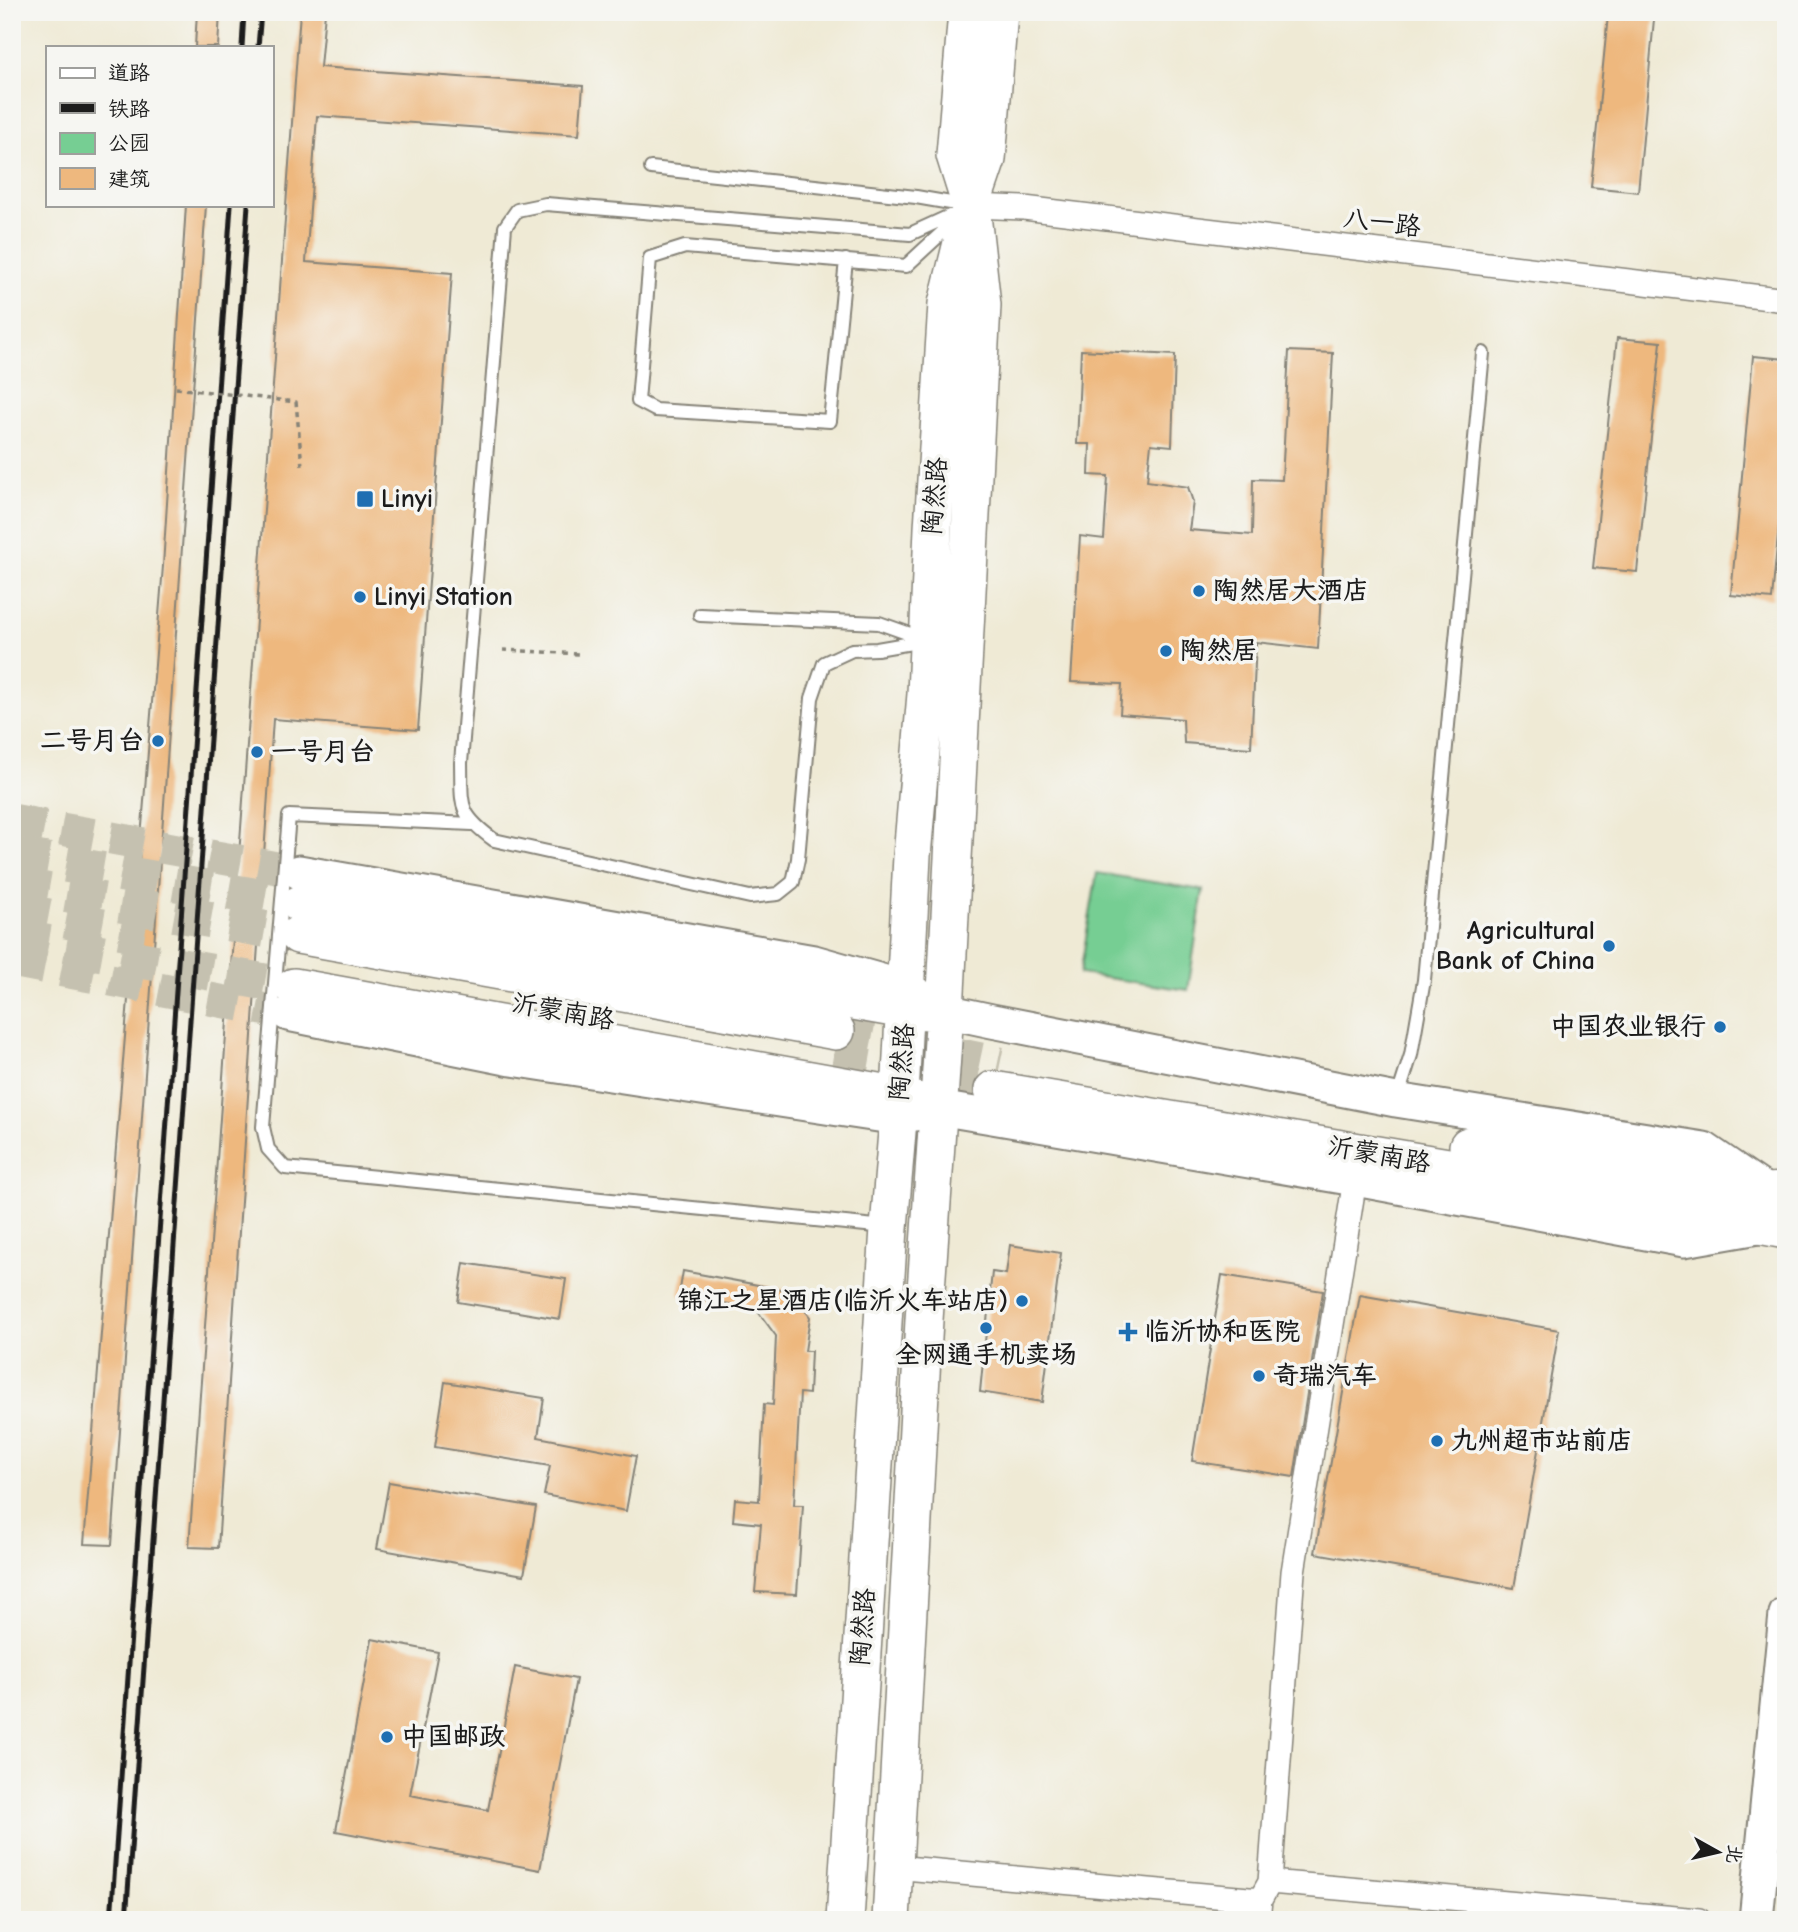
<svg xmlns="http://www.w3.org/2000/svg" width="1798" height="1932" font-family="'Comic Neue','LXGW WenKai TC',sans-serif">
<rect width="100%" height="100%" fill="#f6f6f2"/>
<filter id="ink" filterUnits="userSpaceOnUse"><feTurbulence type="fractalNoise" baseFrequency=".0143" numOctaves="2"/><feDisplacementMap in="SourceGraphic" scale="14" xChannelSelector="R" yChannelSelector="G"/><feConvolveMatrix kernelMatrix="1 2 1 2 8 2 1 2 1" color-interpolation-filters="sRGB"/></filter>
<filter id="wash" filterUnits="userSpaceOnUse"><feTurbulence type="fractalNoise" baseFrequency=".00686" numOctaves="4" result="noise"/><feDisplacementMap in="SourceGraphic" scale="28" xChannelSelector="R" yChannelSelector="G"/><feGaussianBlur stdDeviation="1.57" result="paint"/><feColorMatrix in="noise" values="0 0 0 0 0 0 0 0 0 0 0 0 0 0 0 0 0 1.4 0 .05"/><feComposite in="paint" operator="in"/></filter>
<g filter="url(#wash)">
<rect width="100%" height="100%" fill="#efead5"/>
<path fill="#76ce93" stroke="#497558" stroke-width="2" d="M1097 873 1203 890 1188 990 1080 974Z"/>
<g id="blocks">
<path fill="#eeb87e" d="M197 12H220L218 47H195Z
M300 12H325L320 67 583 86 579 135 317 116 306 262 452 273 418 730 273 719 218 1548 189 1547Z
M1608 15 1654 19 1638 192 1591 187Z
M186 205H206L112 1545 84 1544 163 566Z
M1617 338 1661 342 1637 572 1593 568Z
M1081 350 1175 355 1172 446 1151 444 1147 481 1188 487 1193 502 1189 530 1252 535 1253 479 1282 480 1289 351 1333 353 1318 649 1256 642 1251 748 1184 743 1183 719 1120 714 1122 684 1071 682 1080 536 1104 539 1108 476 1089 475 1090 444H1077Z
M1753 356 1786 359V451L1772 599 1731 595Z
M1010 1245 1061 1253 1042 1402 980 1392 992 1272 1006 1274Z
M464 1263 566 1279 560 1319 458 1302Z
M683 1271 790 1291 810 1317 805 1351H811L809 1394 800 1393 794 1505H803L797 1594 755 1592 761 1524 733 1521 735 1499 759 1501 764 1404 773 1405 776 1336 756 1309 679 1295Z
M1222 1275 1323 1291 1294 1477 1192 1461Z
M1360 1295 1559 1330 1514 1588 1315 1553Z
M445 1382 544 1398 538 1437 636 1456 626 1511 544 1495 550 1466 435 1447Z
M389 1482 536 1507 524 1575 377 1549Z
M372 1639 438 1652 410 1795 488 1810 515 1667 576 1679 540 1870 336 1831Z"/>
</g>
</g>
<g filter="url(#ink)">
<use href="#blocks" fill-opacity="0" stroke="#868378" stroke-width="2"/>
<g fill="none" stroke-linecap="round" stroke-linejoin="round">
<path stroke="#c5c1b0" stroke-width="33" stroke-dasharray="33 17" stroke-linecap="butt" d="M12 820 299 872
M12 961 288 1014"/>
<path stroke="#c5c1b0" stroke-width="37" stroke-dasharray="37 18" stroke-linecap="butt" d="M12 855 300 904
M12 885 298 935
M12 910 145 935
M12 937 294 987
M836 1031 1000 1065
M832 1062 993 1090"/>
<g stroke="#868378" stroke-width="16">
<path id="lane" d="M651 168 916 197 968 206
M846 260 830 421 655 410 638 401 650 258 685 247 906 266 958 218
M700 615 879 623 924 639
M923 641 877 649 852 650 824 663 812 698 798 859 793 882 778 894 750 897 494 840C457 813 462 806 461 763L505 227 517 210 546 204 910 234 965 209
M472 824 289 816 263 1127 268 1149 285 1168 886 1227
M1397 1099 1411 1055 1424 980 1483 353"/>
</g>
<g stroke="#868378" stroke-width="26">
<path id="street" d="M971 206 1024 208 1786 300
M894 1867 1260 1900
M1270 1882 1699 1920
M1258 1920 1260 1900 1270 1882 1293 1572 1355 1179"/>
</g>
<g stroke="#868378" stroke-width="37">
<path id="secondary" d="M299 872 814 962 906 988 945 1011 992 1021 1396 1100 1704 1149 1767 1192
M288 1014 512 1059 898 1118 939 1108 1355 1179 1684 1240 1758 1227
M1756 1920 1786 1614"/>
</g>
<g stroke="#868378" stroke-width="40">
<path id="primary" d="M300 904 905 1010 930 1011
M298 935 836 1031
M294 987 900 1096 922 1103
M993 1090 1460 1169 1786 1230
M1468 1146 1767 1192 1786 1191
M845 1920 889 1228 900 1096 912 856 926 694 933 528 947 304 971 206 987 159 999 12
M891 1920 924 1320 945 1011 982 305 971 206 955 155 967 12"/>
</g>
<path stroke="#868378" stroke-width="3.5" stroke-dasharray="5 5" stroke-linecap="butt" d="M503 650 580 654"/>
<use href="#lane" stroke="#fff" stroke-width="12"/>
<use href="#street" stroke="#fff" stroke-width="23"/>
<use href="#secondary" stroke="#fff" stroke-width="33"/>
<use href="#primary" stroke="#fff" stroke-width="37"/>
<path stroke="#1c1c1c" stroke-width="5" d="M242 47 244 12
M258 47 261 12
M111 1920 231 205
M126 1920 248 205"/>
<path stroke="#868378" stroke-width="3.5" stroke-dasharray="5 5" stroke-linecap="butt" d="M176 388 296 402 302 466"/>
</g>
</g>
<g fill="#1f6fb2" stroke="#f6f6f2" stroke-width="2.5">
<rect x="356" y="490" width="18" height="18" rx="3.5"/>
<circle cx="1199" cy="591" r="7"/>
<circle cx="360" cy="597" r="7"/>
<circle cx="1166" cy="651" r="7"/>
<circle cx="158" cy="741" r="7"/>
<circle cx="257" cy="752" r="7"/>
<circle cx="1609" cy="946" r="7"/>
<circle cx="1720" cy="1027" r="7"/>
<circle cx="1022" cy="1301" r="7"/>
<circle cx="986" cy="1328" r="7"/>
<path d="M1124.5 1321.5h7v7h7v7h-7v7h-7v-7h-7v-7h7z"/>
<circle cx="1259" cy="1376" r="7"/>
<circle cx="1437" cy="1441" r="7"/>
<circle cx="387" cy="1737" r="7"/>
</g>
<g text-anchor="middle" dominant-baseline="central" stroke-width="7" stroke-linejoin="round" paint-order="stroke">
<g font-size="26" fill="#1c1c1c" stroke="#f6f6f2">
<text transform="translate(1382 223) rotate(7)">八一路</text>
<text transform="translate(935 496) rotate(-86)">陶然路</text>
<text transform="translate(563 1012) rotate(10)">沂蒙南路</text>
<text transform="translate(902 1062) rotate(-86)">陶然路</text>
<text transform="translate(1379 1155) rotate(10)">沂蒙南路</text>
<text transform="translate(863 1627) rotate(-86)">陶然路</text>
</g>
<g font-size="26" font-weight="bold" fill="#1c1c1c" stroke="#f6f6f2" text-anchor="start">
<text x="381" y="499">Linyi</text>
<text x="1213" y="591">陶然居大酒店</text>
<text x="374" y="597">Linyi Station</text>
<text x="1180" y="651">陶然居</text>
<text x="144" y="741" text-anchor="end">二号月台</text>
<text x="271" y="752">一号月台</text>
<text x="1595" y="931" text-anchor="end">Agricultural<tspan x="1595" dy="30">Bank of China</tspan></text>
<text x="1706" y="1027" text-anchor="end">中国农业银行</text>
<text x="1008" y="1301" text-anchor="end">锦江之星酒店(临沂火车站店)</text>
<text x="1144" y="1332">临沂协和医院</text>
<text x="986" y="1355" text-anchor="middle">全网通手机卖场</text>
<text x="1273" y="1376">奇瑞汽车</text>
<text x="1451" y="1441">九州超市站前店</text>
<text x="401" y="1737">中国邮政</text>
</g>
</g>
<rect width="1798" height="1932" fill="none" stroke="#f6f6f2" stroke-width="42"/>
<rect x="46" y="46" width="228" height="161" fill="#f6f6f2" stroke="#9f9f9c" stroke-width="2"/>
<rect x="60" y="68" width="35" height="10" fill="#ffffff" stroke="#9f9f9c" stroke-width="2"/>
<text x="108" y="80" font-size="21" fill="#1c1c1c">道路</text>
<rect x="60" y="103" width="35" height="10" fill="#1c1c1c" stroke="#9f9f9c" stroke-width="2"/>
<text x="108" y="116" font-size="21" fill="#1c1c1c">铁路</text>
<rect x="60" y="133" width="35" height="21" fill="#76ce93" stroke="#9f9f9c" stroke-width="2"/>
<text x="108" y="150" font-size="21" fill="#1c1c1c">公园</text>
<rect x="60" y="168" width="35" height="21" fill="#eeb87e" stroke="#9f9f9c" stroke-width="2"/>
<text x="108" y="186" font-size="21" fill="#1c1c1c">建筑</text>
<g transform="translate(1718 1852) rotate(98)" stroke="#f6f6f2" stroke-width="5" paint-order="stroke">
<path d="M0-5L12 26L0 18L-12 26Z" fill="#1c1c1c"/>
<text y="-10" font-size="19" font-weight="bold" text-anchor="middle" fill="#1c1c1c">北</text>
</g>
</svg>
